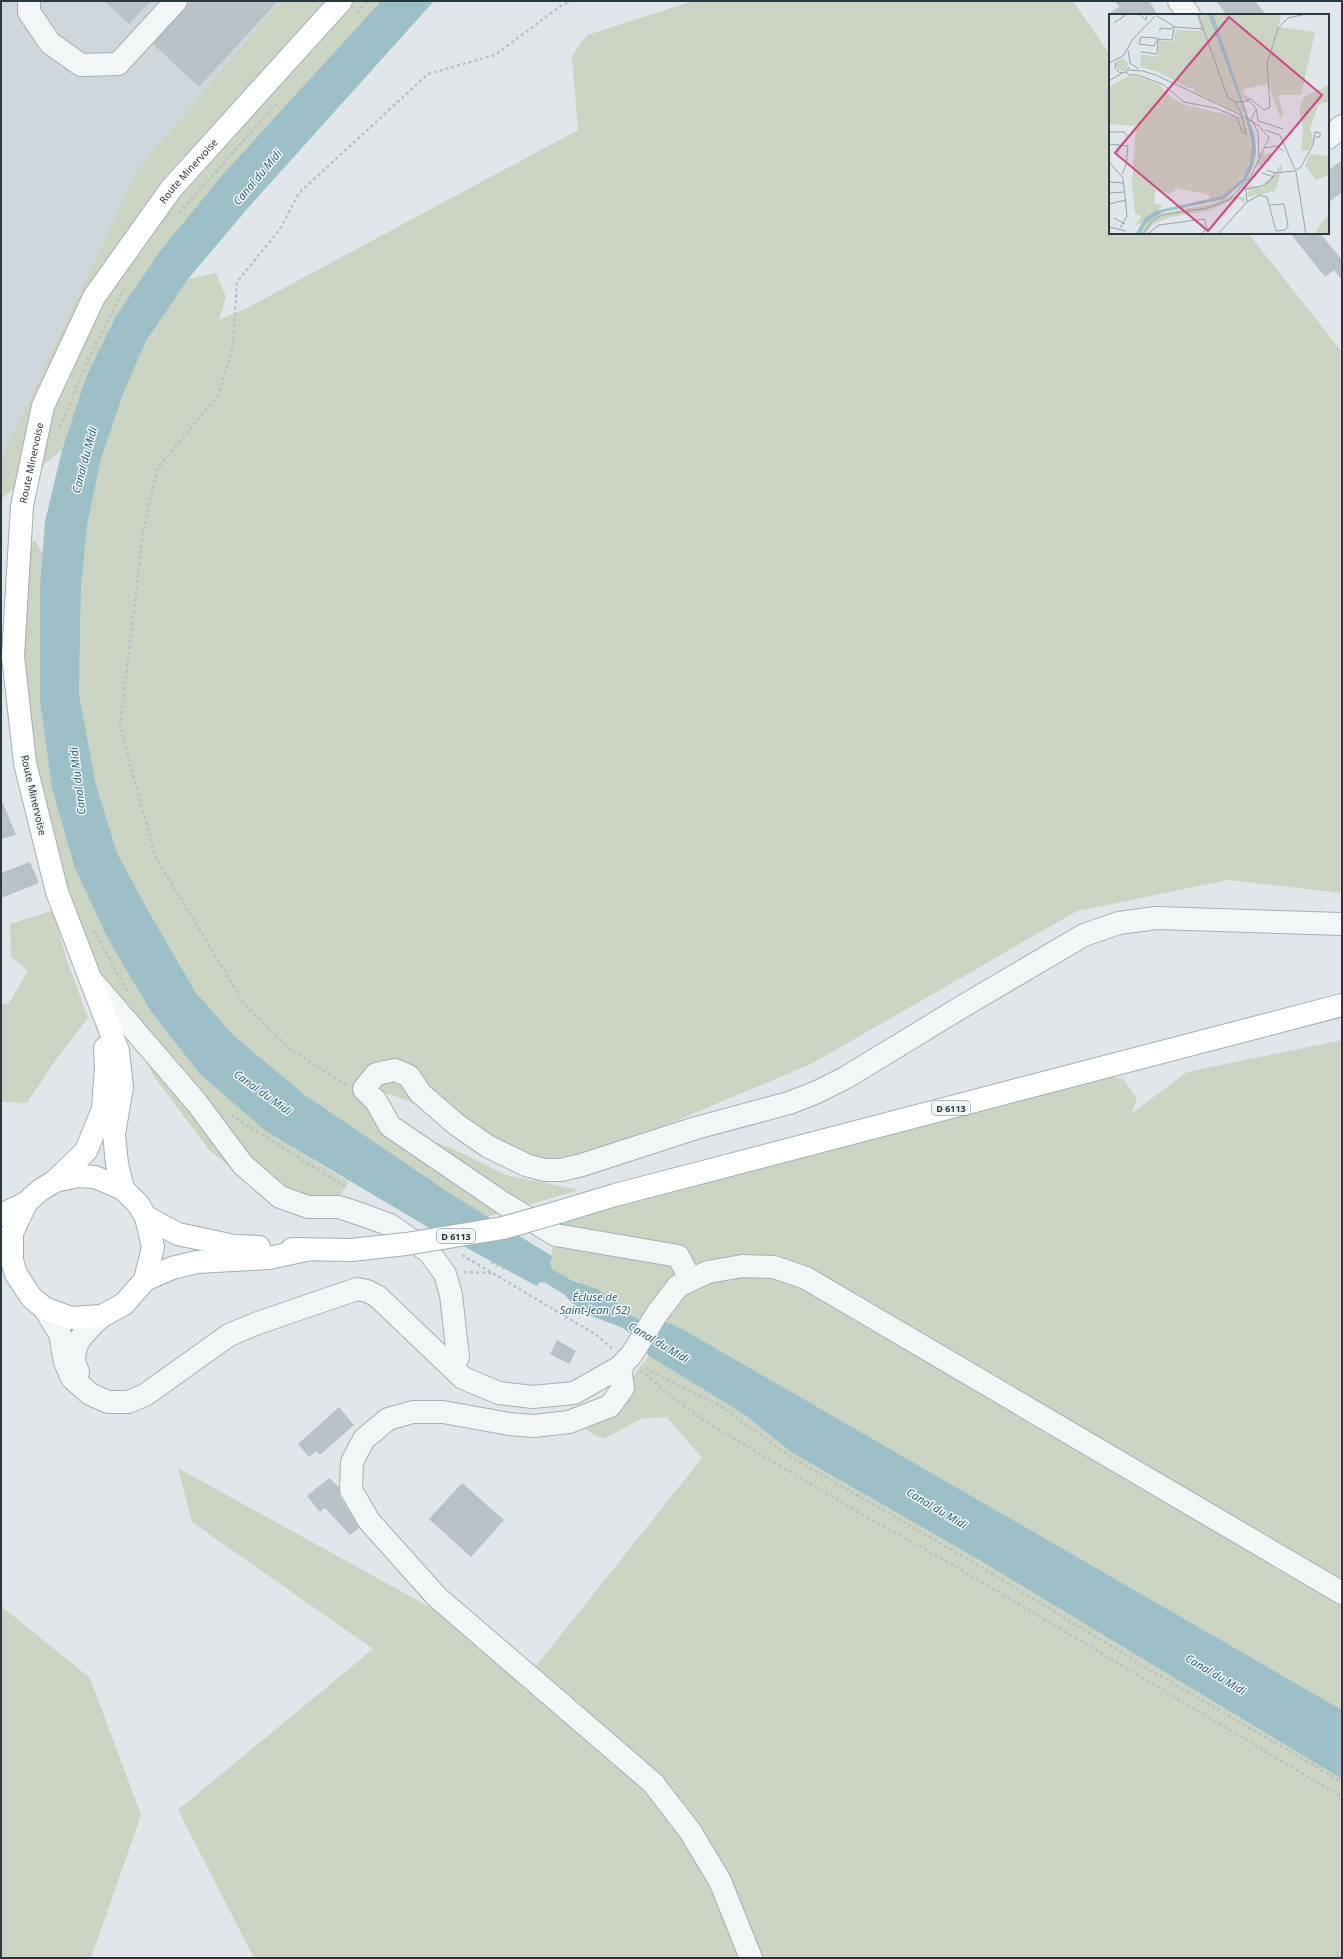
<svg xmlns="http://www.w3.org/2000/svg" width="1343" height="1959" font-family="'Noto Sans',sans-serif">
<rect width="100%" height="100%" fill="#e0e6e9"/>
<path fill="#ced6db" d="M1 1H280L137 170 1 459Z"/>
<path fill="#cbd3c2" d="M280 1H381L224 173 160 251 116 316 86 377 62 450 1 499V459L137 170Z
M693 1H1073L1110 55V233H1248L1342 352V893L1228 880 1077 911 811 1064 599 1153 550 1163 401 1098 357 1084 390 1126 451 1148 506 1175 579 1190 487 1217 454 1196 305 1095 233 1035 200 998 153 920 117 853 95 781 79 693 81 589 87 525 101 459 123 394 146 341 188 279 216 273 226 297 219 320 249 307 578 130 572 56 587 35Z
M35 540 42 553 40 584V701L52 788 267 1132 349 1182 336 1200 270 1199 209 1150 155 1078 115 1001 91 980 25 763 19 556Z
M54 910 65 955 88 1018 55 1061 27 1103 1 1102V1004L9 1003 28 971 11 957 10 924Z
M1342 1040V1710L684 1330 672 1324 657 1330 648 1326 578 1281 571 1280 552 1269 550 1263 559 1212 1087 1072 1123 1079 1137 1098 1131 1114 1187 1072Z
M649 1356 745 1415 791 1452 978 1558 1342 1779V1958H254L178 1810 373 1649 192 1522 178 1468 536 1666 702 1458 667 1417 643 1418 603 1439 586 1430V1415L623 1388Z
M1 1606 90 1678 141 1815 91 1958H1Z"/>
<path fill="#9cbfc8" d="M381 1H434L248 208 188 279 146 341 123 394 101 459 87 525 81 589 79 693 95 781 117 853 151 916 197 994 233 1035 305 1095 454 1196 552 1256 550 1263 552 1269 571 1280 597 1289 615 1301 629 1314 657 1330 665 1323 672 1324 684 1330 1342 1710V1779L978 1559 791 1452 745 1415 649 1356 646 1352 647 1345 621 1327 591 1316 572 1303 565 1295 544 1282 539 1283 537 1286 533 1284 426 1226 267 1132 200 1074 151 1011 108 939 75 868 52 788 40 701V584L45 522 62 450 86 377 116 316 160 251 224 173Z"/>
<path fill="#b8c1c6" d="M104 1H151L129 24Z
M191 1H278L199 87 153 44Z
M1115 1H1149L1158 15H1107L1119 7Z
M1216 1H1255L1266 15H1227Z
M1342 160V192L1328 203V171Z
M1290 233H1320L1342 260V280L1334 270 1325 277Z
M1 799 16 835 1 839Z
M30 862 39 883 1 898V873Z
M557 1340 576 1351 569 1364 550 1354Z
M339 1407 354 1425 320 1455 316 1451 309 1457 298 1444Z
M329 1478 339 1487 340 1496 359 1528 350 1535 325 1508 320 1512 307 1496Z
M462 1483 504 1520 471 1557 429 1519Z"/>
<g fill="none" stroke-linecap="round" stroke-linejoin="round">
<g stroke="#a5afb3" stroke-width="24">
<path id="minor" d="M29 1V12L50 43 81 65 118 64 176 1
M1179 1 1189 15
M1328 138 1342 126
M93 982 197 1103 243 1165 280 1197 308 1207H339L363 1215 390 1225 429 1252 445 1274 451 1295 458 1357 452 1367
M691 1280 678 1256 556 1235 503 1203 390 1126 376 1101 364 1089 376 1074 395 1070 409 1076 420 1093 457 1125 489 1147 526 1165 544 1170H561L582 1165 696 1128 789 1103 817 1092 845 1078 965 1005 1084 935 1119 923 1156 918 1342 924
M44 1308 60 1334 65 1362 72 1378 90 1394 108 1402H128L145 1395 229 1335 258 1323 357 1289 367 1291 377 1296 463 1378 499 1393 533 1397 574 1393 620 1367 632 1354 656 1315 678 1286 708 1272 742 1266 774 1267 806 1278 1342 1593
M620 1367 623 1388 610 1406 569 1422 534 1426 509 1424 443 1412H413L388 1419 364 1439 352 1462 351 1490 369 1521 437 1597 653 1783 690 1831 720 1881 751 1958
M78 1372C65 1349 86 1330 102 1316"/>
</g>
<g stroke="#a0aeb4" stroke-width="24">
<g id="major">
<path d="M55 1181 78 1176 95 1177 123 1189 138 1204 146 1217 153 1247 145 1280"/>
<path id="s1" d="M123 1189 117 1164 114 1134 122 1087 118 1051 57 892 25 763 13 656 22 506 43 406 94 297 171 189 341 1"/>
<path d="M26 1203 12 1233V1260L16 1274 31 1297 44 1308 71 1318 102 1316 124 1304 145 1280 172 1268 197 1262 269 1258 306 1250"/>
<path d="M559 1212 615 1195 1342 1005"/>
<path d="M1 1215 26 1203 39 1191 55 1181 86 1151 103 1109 106 1067 105 1048"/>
<path d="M146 1217 178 1234 234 1246 259 1247"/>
<path d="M292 1249 351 1250"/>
</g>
</g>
<path stroke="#bac1c4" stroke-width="2.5" stroke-dasharray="3 3" stroke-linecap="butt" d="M357 13 367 1
M179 213 278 102
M60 427 91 353 124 290
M94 930 127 991
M346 1085 290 1049 245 1005 155 856 120 726 143 533 157 469 219 394 233 344 237 282 280 229 299 193 428 74 495 55 562 5 571 1
M231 1115 347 1188
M462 1255 595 1334 612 1348
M491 1262 507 1270
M464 1272 493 1273
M646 1368 689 1391 716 1403 793 1458 971 1561 1152 1671 1342 1782
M641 1370 663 1390 708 1423 870 1519 960 1569 1342 1797
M774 1382 800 1397"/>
<use href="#minor" stroke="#f3f6f7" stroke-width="22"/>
<use href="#major" stroke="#fff" stroke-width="22"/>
<g stroke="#a0aeb4" stroke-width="24" stroke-linecap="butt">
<path id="major-bridge" d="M351 1250 406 1244 503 1228 559 1212"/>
</g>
<use href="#major-bridge" stroke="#fff" stroke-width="22"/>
</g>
<g text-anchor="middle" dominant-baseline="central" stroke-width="3" stroke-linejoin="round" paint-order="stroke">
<g fill="#f0f5f6" stroke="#657177" stroke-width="1">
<rect x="932" y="1101" width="38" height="14" rx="3"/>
<rect x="437" y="1229" width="38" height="14" rx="3"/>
</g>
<g font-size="9" font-weight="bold" fill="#293940">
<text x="951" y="1108">D 6113</text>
<text x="456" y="1236">D 6113</text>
</g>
<g font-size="10" fill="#293940" stroke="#f0f5f6">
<text stroke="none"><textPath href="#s1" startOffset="1081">Route Minervoise</textPath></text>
<text stroke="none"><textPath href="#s1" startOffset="745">Route Minervoise</textPath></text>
<text transform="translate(34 795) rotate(77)">Route Minervoise</text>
</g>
<g font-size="11" font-style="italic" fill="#346473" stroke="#f0f5f6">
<text transform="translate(257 177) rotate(-50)">Canal du Midi</text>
<text transform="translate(84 460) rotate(-75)">Canal du Midi</text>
<text transform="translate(77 781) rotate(-97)">Canal du Midi</text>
<text transform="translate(263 1092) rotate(36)">Canal du Midi</text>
<text x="595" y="1296">Écluse de<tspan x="595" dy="13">Saint-Jean (52)</tspan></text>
<text transform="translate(659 1342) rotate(31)">Canal du Midi</text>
<text transform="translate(937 1508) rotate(31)">Canal du Midi</text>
<text transform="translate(1216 1674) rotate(31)">Canal du Midi</text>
</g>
</g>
<g transform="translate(1109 14)">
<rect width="220" height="220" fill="#e0e6e9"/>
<path d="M87 0H99L135 97 131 100 84 77 85 74H79L50 58 31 53 32 41 49 42 50 26 65 28 66 16 92 17ZM104 0H169L172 2 169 13 206 18 192 81H169L174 100 172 105 159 70 135 75V80L141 84 133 85ZM7 51a6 6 0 1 1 12 0a6 6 0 1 1-12 0ZM29 62 52 72 65 85 77 91 125 102 129 104 135 117 128 101 136 104 143 136 138 157 119 179 102 186 100 181 67 174 61 180 46 174 45 189 54 192 26 213 32 202 26 200 23 170 27 112 0 110V73L17 63ZM220 71V88L210 90 201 115 205 128 200 136 192 137 194 115 190 95 195 83ZM161 139 164 141 160 148H154L152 152 148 150 152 141ZM201 140 220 142V161L207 166 196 152ZM172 149 173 155 166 177 139 183 140 171 153 174 158 166 165 162ZM121 182 136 184 135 190 129 183 99 197 62 203 44 210 36 220H31L37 209 48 200 103 190ZM220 201V220H206L213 208Z" fill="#cbd3c2"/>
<path d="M99 0H104L146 123 147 138 144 152 137 166 115 185 54 198 37 209 31 220H27L34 206 46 197 113 182 134 164 140 151 143 131 135 97Z" fill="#9cbfc8"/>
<path fill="none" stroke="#97a1a5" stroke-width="1" d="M30 0 37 6 38 0M89 0 119 84 127 88 140 87 147 94 149 107 174 115M48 2 66 13 94 15M5 9 18 0M51 17V14L62 15 64 13M32 23 48 24 49 25 45 32 30 30ZM19 36 21 49 30 55M32 38 48 40 49 25 63 26 65 13M7 48 6 54 11 59 17 58 20 53M0 49 14 42 24 25 46 2M19 56 34 57 49 62 136 103 150 112 160 124 142 162 120 186 98 194 53 201 43 207 34 220M17 58 20 61H29L55 71 75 88 106 94 128 103 133 118 137 120 132 99 126 88M0 67 13 59M136 86 142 85 155 96 161 93 158 50 169 14 179 4 197 0M147 96 142 105 149 118 150 144M156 116 171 121 187 158 197 220M0 118H15L18 122M0 130 19 132 17 151 13 160M156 134 167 132 175 137M0 148 14 164 18 202 11 214M187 156 192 153 204 131 206 118 211 119V123H206M153 159 165 163M166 159 185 157M0 168 15 169M136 175 153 172 161 167 166 159 158 156M0 179 15 178M138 188 151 181 158 183 167 217 176 216 179 212 175 190 161 191M0 190 17 186M5 204 16 210M0 213 17 217M39 220 50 211 95 205 98 214 92 220M109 220 138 188 137 176 134 173"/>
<path fill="#cb4884" fill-opacity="0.15" stroke="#cb4884" stroke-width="2" d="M120 3 213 81 99 217 6 139Z"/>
<rect width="220" height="220" fill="none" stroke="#293940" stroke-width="2"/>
</g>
<rect width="1343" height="1959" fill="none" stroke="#293940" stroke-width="4"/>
</svg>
